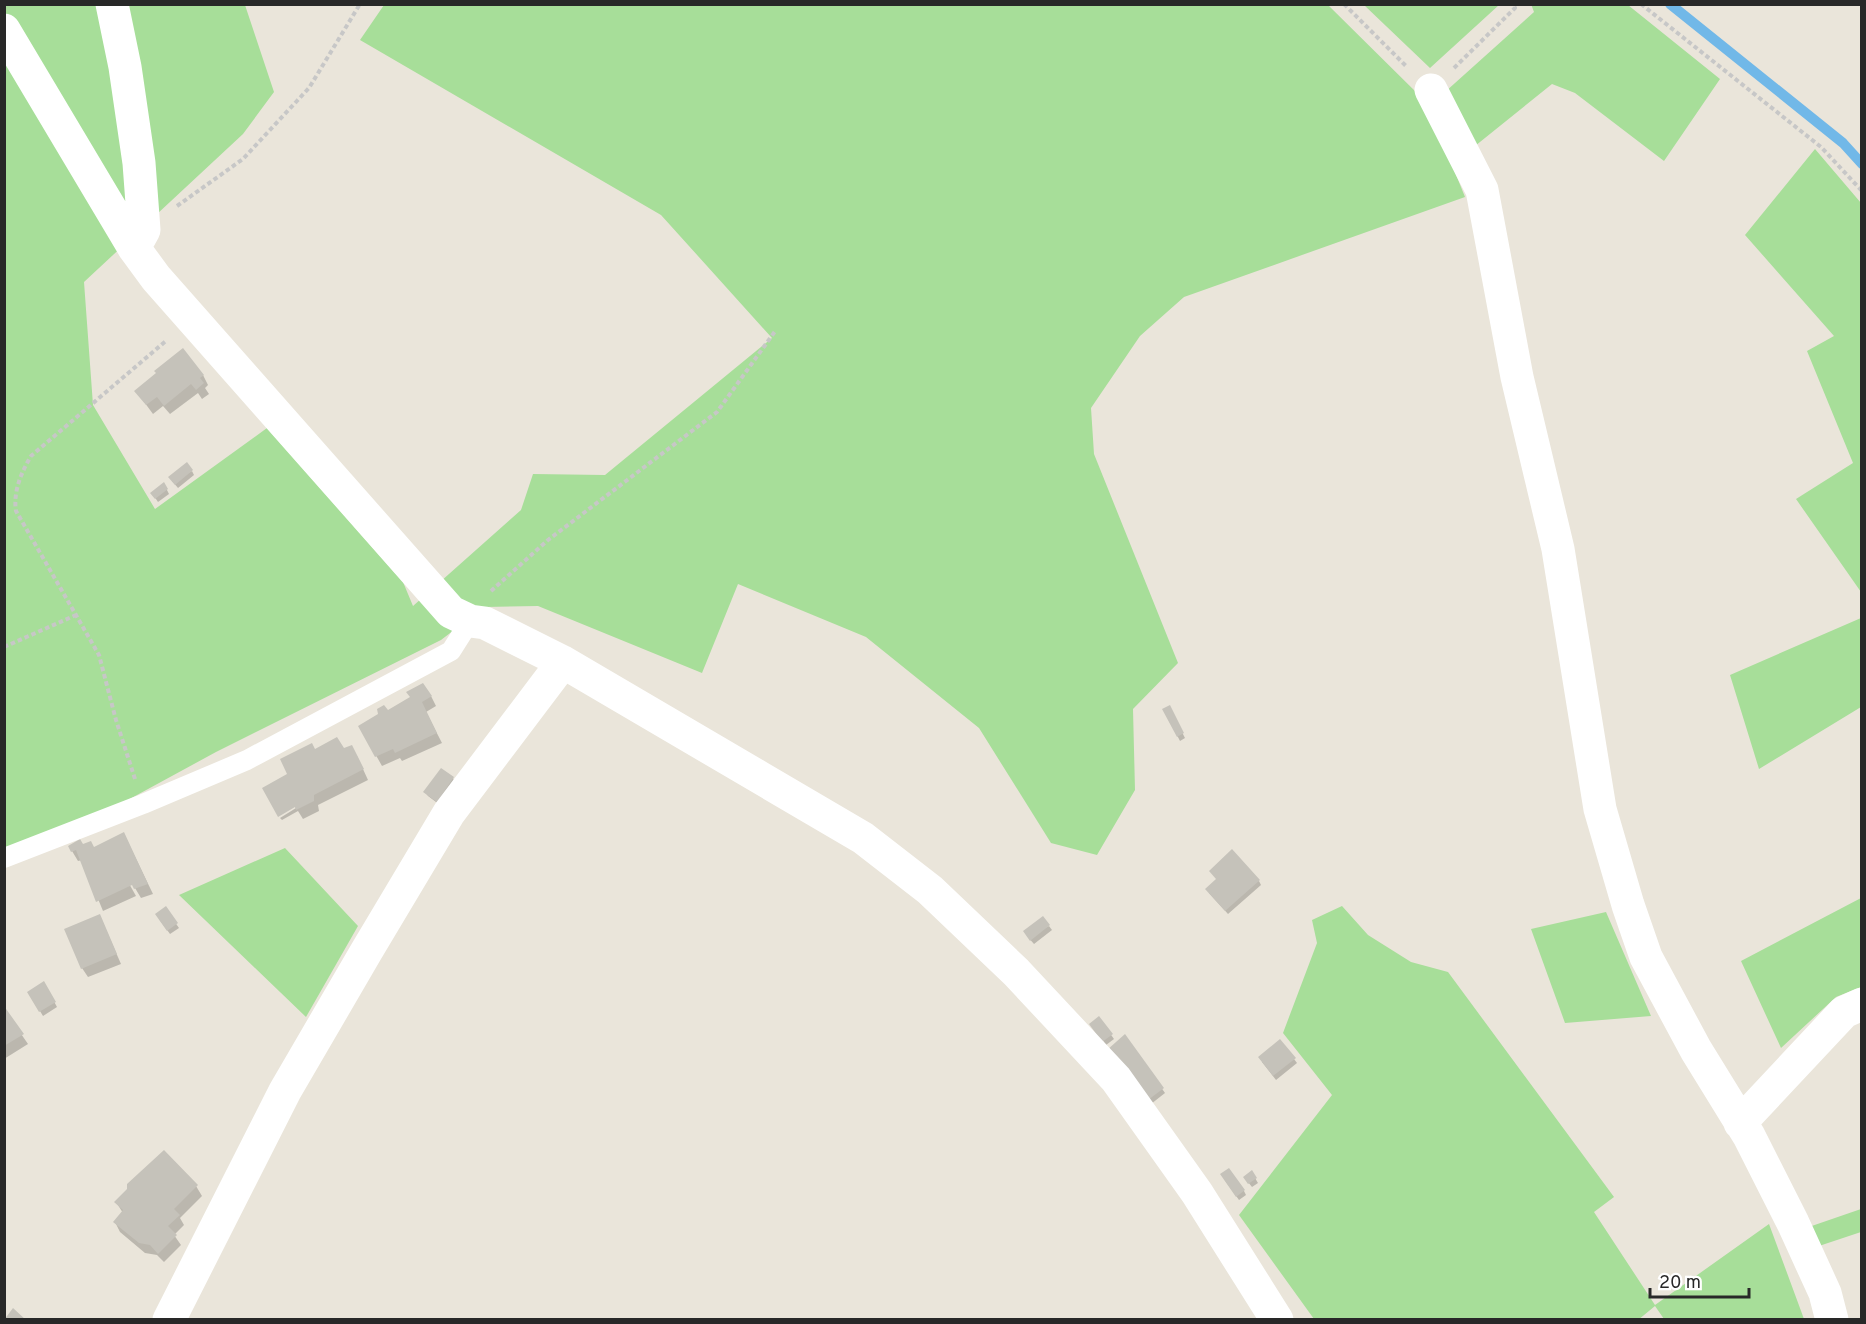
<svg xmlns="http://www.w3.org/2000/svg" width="1866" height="1324" font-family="Overpass,sans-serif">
<rect width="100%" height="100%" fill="#eae5da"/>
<path fill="#a7de99" d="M1531 4 1628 5 1720 79 1664 161 1575 93 1552 84 1475 146 1445 92 1534 12Z
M5 5H245L274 92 243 134 84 282 93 405 155 509 267 428 403 582 413 606 521 510 533 474 605 475 772 338 661 215 360 40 384 5H1328L1421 97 1444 145 1465 197 1184 297 1140 336 1091 408 1094 454 1178 663 1133 709 1135 790 1097 855 1051 843 979 728 866 637 738 584 702 673 538 606 484 607 441 640 216 752 126 801 5 849Z
M1364 5H1499L1430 68Z
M1815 149 1861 203V592L1796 499 1853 463 1807 351 1834 336 1745 235Z
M1861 618V707L1759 769 1730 675Z
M285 848 358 926 306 1017 179 895Z
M1861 898V987L1836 997 1781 1048 1741 961Z
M1342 906 1368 935 1411 962 1448 972 1614 1197 1594 1212 1655 1305 1769 1224 1804 1319H1664L1655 1306 1638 1320 1314 1319 1239 1215 1332 1095 1283 1033 1317 943 1312 920Z
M1606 912 1651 1016 1565 1023 1531 929Z
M1861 1209V1232L1813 1248 1803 1229Z"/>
<path fill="#0003" d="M157 374 203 375 208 385 205 388 209 394 202 399 198 393 170 414 163 406 153 414 136 391Z
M192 471 194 475 178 488 172 481Z
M164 484 169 494 158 502 152 493Z
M431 696 436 706 426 712 442 743 402 761 400 758 382 766 360 727 388 712Z
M1169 707 1185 738 1180 741 1164 710Z
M343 750 357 756 368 780 318 805 319 811 303 819 298 811 282 820 280 818 296 808 282 786 315 751Z
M453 778 455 783 440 805 428 796 425 792Z
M124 834 153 894 141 898 129 878 127 880 136 896 103 911 82 860 78 861 72 851 82 846 94 849Z
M1259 881 1261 885 1228 914 1209 893Z
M165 908 179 928 170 934 159 919Z
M100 916 121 964 88 977 82 968Z
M1049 926 1052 930 1034 944 1027 936Z
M44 983 57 1007 43 1016 29 993Z
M4 1009 28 1044 4 1059Z
M1099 1018 1114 1039 1106 1045 1091 1024Z
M1125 1036 1165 1093 1151 1104Z
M1294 1059 1297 1063 1276 1080 1262 1062Z
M1252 1173 1258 1183 1252 1187 1248 1182Z
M1224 1179 1244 1191 1246 1195 1239 1200Z
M196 1186 202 1196 180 1218 184 1225 174 1235 181 1245 164 1262 157 1255 145 1253 120 1232 115 1222 123 1213 116 1202Z"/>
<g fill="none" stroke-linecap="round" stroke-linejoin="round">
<path stroke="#71b8e8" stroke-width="10" d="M1670 4 1843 143 1862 164"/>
</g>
<path fill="#c5c2ba" d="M183 348 204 375 200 378 204 383 196 390 191 384 164 406 157 397 146 405 134 391 156 373 154 371Z
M187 462 193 470 175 485 168 477Z
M164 482 168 489 155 499 150 493Z
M423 683 432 696 422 702 437 733 395 753 393 749 375 757 358 726 378 714 377 709 384 705 388 710 410 697 406 692Z
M1170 705 1184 733 1177 737 1162 709Z
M337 737 344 748 352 745 364 769 314 795V801L296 810 295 807 278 817 262 788 287 774 280 759 312 743 315 749Z
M441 768 454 777 437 802 423 792Z
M124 832 148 884 134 889 132 885 96 902 76 850 71 852 68 846 80 839 83 844 91 841 94 847Z
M1232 849 1260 880 1225 911 1205 889 1216 879 1209 871Z
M166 906 178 923 167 931 155 914Z
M100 914 117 954 81 969 64 929Z
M1043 916 1050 925 1030 941 1023 931Z
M44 981 56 1002 39 1012 27 992Z
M4 1006 24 1034 4 1046Z
M1099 1016 1113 1034 1102 1042 1089 1024Z
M1125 1034 1164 1088 1148 1100 1107 1050Z
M1280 1039 1296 1058 1273 1076 1258 1057Z
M164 1150 198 1185 174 1209 180 1215 168 1226 177 1235 158 1254 150 1245 139 1243 113 1222 123 1210 114 1202 127 1189V1184Z
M1229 1168 1245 1190 1236 1197 1220 1174Z
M1252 1170 1257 1178 1248 1184 1243 1177Z
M13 1308 26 1320H4Z"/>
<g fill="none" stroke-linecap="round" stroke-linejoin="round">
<path stroke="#c7c7c7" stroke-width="4" stroke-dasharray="4.5 3" stroke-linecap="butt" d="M1344 4 1407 67
M1641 4 1821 147 1862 191
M1454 68 1515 8 1513 4
M177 206 243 159 309 88 360 4
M491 591 548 540 717 412 776 330
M4 647 76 615
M135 779 116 720 99 655 16 511C13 492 21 473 31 456L167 340"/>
<path stroke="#fff" stroke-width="20" d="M4 858 143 804 247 760 451 651 470 621"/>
<path stroke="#fff" stroke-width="33" d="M112 4 125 67 139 163 144 230 134 248
M4 30 134 248 156 278 451 612 470 621 485 623 563 662 863 838 930 890 1016 972 1116 1079 1197 1193 1277 1320
M1431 90 1482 190 1517 377 1558 549 1600 809 1628 905 1646 957 1696 1050 1749 1136 1793 1223 1825 1293 1832 1320
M1740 1123 1844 1012 1862 1004
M169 1320 285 1091 366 952 449 813 563 662"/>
</g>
<rect width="1866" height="1324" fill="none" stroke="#282828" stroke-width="12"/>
<path d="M1650 1288v9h99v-9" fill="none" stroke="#282828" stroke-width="3"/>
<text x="1659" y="1288" font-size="18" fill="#282828" stroke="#ffffff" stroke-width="4.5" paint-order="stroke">20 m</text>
</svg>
